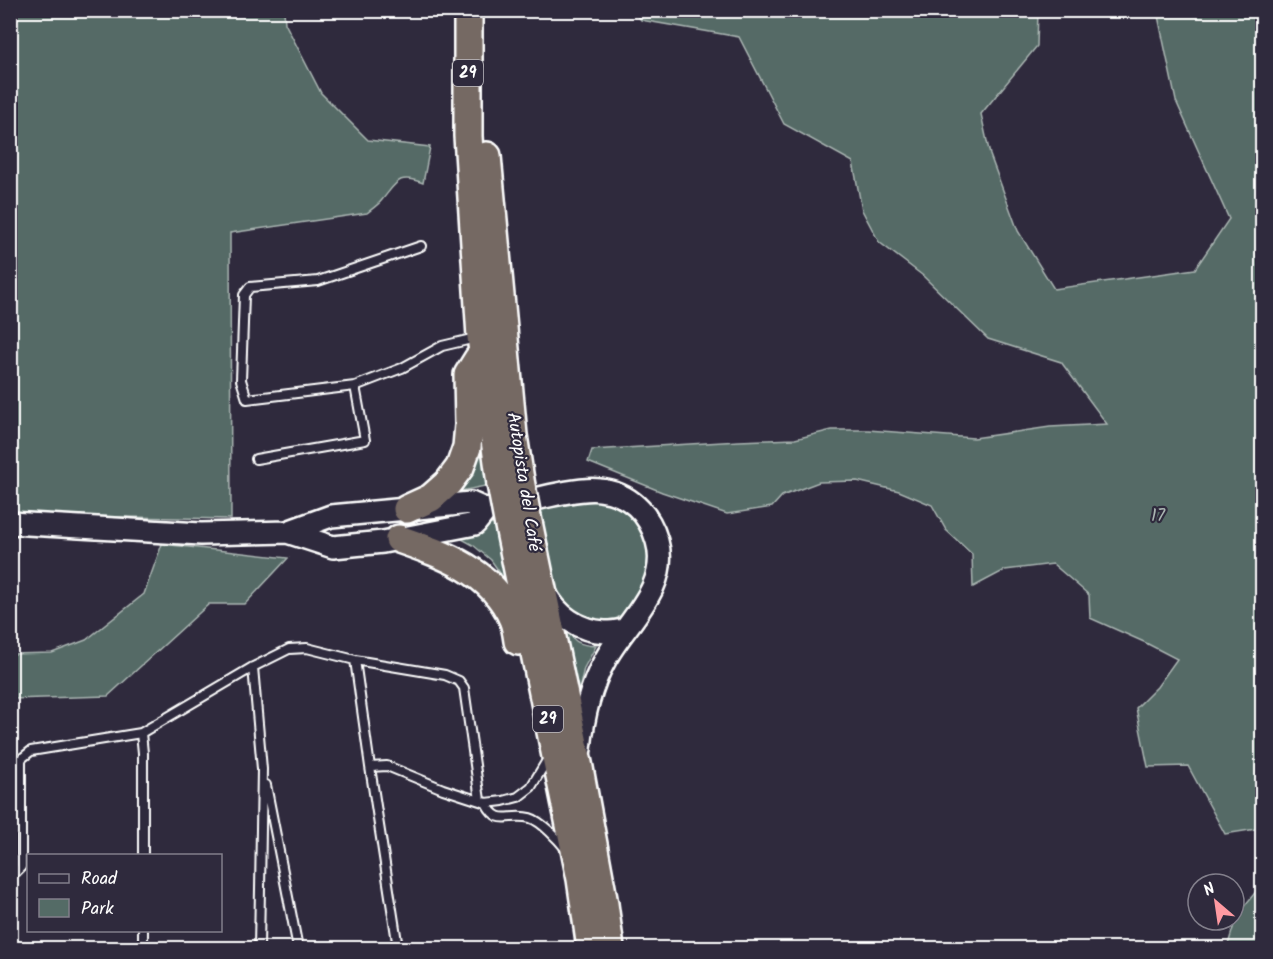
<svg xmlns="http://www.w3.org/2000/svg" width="1273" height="959" font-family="Kalam,sans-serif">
<rect width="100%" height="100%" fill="#2f2a3d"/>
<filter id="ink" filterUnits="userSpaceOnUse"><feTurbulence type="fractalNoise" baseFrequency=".0167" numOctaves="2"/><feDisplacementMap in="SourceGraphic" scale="12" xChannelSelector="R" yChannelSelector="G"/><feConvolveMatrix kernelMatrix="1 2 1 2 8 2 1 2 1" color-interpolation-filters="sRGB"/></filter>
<g filter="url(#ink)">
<path fill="#546b66" stroke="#aab5b2" stroke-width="1.5" d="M11 10 284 11 285 23 321 93 368 140 430 147 423 183C398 173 397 182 382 200 378 205 372 209 367 213L230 233 231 519 73 516 11 511Z
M634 11H1038L1037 46 981 114 990 155 1018 231 1054 289 1195 269 1229 219 1176 101 1157 11H1262V828L1225 834 1188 766 1148 767 1136 708 1157 687 1177 659 1144 642 1090 618 1089 595 1053 564 1005 570 973 587 972 554 946 530 932 505 899 491 857 481 819 482 782 496 772 507 727 514 662 492 588 462 592 450 739 441 795 439 832 430H868L974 438 1050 427 1107 424 1061 362 988 339 922 275 879 242 862 210 853 162 784 124 739 37 641 20Z
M481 428 490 485 451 493Z
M604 497 625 505 644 534 649 552 644 590 627 612 609 623 586 620 568 607 554 589 540 509Z
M497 523 512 590 491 560 473 545 453 534Z
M162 544 288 558 245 604H209L108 696 11 699V654L52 653 86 640 144 594Z
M562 625C574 640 575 645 596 646L584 668 576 703Z
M1262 884V948H1227L1237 915Z"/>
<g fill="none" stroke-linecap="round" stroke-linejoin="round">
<g stroke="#fff" stroke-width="12">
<path id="lane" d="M421 246 318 281 250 287 244 295 241 380 247 399 355 386 402 368 442 346 476 338
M256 459 365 440 355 386
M355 660 445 675 459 681 464 688 480 800
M253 667 262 769 259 948
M141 733 253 667 289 649 307 648 355 660 370 767
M266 785 298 948
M486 803C499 828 509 812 530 818 541 821 559 840 566 849
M10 875 16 872 21 867V759L31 751 141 733 143 753V856
M143 948V930
M398 948 370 767 387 766 443 789 486 803 503 801 518 797 531 787 549 757"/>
</g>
<g stroke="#fff" stroke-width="26">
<path id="secondary" d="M10 523 201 534 287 532 333 547 383 542 475 524 487 509
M287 532 331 516 471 503C476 505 482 509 488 509 496 509 506 505 515 504 537 499 579 487 600 490 629 493 649 513 657 541 671 589 623 624 604 662 589 689 583 719 580 749
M545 592C556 615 579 631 605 632 611 632 618 631 624 630"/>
</g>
<g stroke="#fff" stroke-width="32">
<path id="highway" d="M468 10V136L481 337 501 484
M487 156 513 435 520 480
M407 509 431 498 448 483 460 467 467 447 469 425 468 375 478 359
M527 517 579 768 604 904 610 948
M508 521 581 879 591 948
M399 539C445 555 492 571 513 619 516 626 517 634 518 641"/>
</g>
<use href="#lane" stroke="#2f2a3d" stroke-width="8"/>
<use href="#secondary" stroke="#2f2a3d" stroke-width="21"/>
<use href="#highway" stroke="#756964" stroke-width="27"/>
<g stroke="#fff" stroke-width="32" stroke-linecap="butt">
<path id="highway-bridge" d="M520 480 527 517
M501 484 508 521"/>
</g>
<use href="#highway-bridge" stroke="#756964" stroke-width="27"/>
</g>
</g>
<g text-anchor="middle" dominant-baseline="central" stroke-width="4.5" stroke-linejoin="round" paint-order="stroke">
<g fill="#2f2a3d" stroke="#c1bfc5" stroke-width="1.5">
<rect x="453" y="60" width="30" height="26" rx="4.5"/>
<rect x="533" y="706" width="30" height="26" rx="4.5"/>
</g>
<g font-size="16" font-weight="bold" fill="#fff">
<text x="468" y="73">29</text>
<text x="548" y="719">29</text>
</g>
<g font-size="18" fill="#fff" stroke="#2f2a3d">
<text transform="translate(523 482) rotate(81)">Autopista del Café</text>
</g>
<g font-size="18" fill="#aab5b2" stroke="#2f2a3d">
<text x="1158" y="516">17</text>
</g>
</g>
<rect width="1273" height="959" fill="none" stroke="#2f2a3d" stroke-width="36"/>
<rect x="18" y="18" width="1237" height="923" fill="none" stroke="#fff" stroke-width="2" filter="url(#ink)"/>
<rect x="27" y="854" width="195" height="78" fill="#2f2a3d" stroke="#827f8b" stroke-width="1.5"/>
<rect x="39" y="874" width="30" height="9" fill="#2f2a3d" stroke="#827f8b" stroke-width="1.5"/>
<text x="81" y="884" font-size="18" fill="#ffffff">Road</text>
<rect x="39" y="899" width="30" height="18" fill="#546b66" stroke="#827f8b" stroke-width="1.5"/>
<text x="81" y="914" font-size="18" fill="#ffffff">Park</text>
<g transform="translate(1216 902) rotate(331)"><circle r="28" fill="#2f2a3d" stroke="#827f8b" stroke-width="1.5"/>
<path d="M0-4.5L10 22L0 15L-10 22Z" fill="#ff9aa2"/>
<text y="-9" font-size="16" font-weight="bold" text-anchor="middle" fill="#ffffff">N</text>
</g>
</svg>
